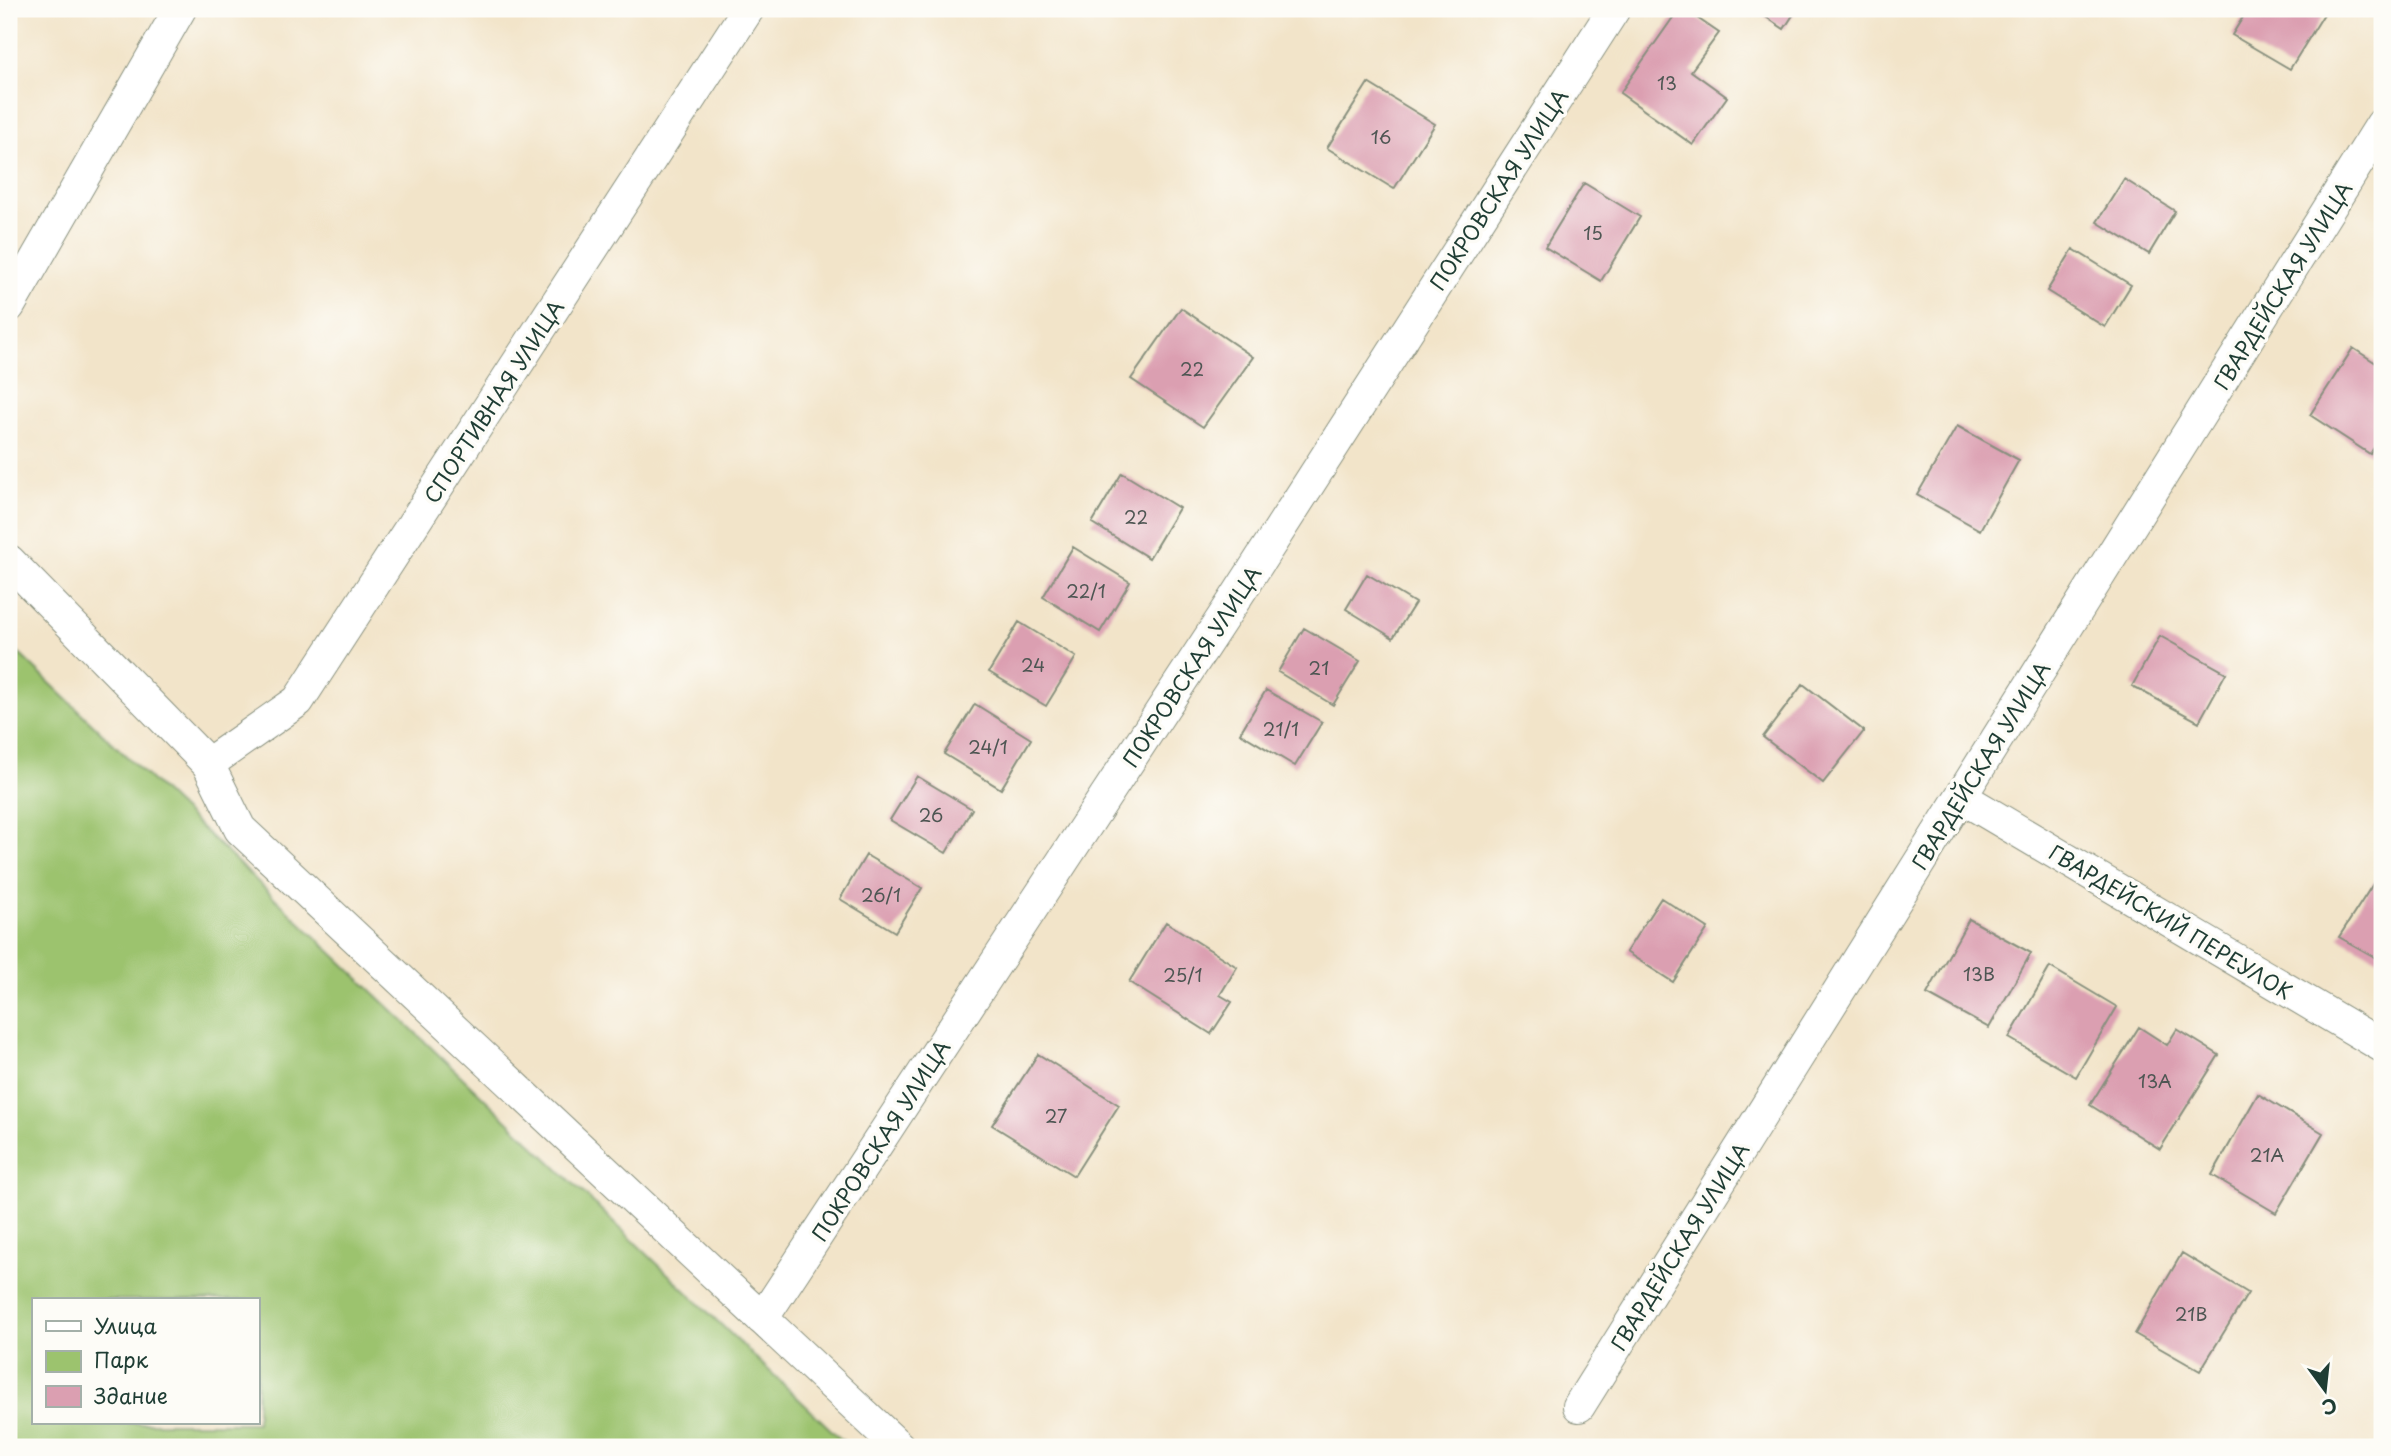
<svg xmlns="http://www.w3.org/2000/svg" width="2391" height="1456" font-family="'Playpen Sans',sans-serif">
<rect width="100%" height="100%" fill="#fdfcf7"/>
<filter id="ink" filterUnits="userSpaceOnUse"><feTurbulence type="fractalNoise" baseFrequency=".0143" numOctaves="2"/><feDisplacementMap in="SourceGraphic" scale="14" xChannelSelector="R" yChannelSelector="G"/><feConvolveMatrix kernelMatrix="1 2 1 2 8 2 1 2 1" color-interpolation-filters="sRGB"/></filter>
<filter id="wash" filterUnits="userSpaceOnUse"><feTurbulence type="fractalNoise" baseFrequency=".00686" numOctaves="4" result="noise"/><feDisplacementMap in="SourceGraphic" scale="28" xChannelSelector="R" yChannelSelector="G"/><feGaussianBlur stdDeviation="1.57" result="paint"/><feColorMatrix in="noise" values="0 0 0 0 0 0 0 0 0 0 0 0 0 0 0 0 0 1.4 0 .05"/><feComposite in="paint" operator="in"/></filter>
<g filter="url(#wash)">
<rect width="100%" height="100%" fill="#f2e4c9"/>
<path fill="#9cc36e" stroke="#5e8051" stroke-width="2" fill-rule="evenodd" d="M9 644 849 1447H9ZM33 1300H257V1423H33Z"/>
<g id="blocks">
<path fill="#db9fb1" d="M1679 9H1684L1719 33 1691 71 1727 97 1693 145 1620 93Z
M1754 9H1797L1784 29Z
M2248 9H2327L2290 69 2232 35Z
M1368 83 1435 124 1394 189 1327 148Z
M2124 179 2175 211 2149 254 2097 222Z
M1584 183 1640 217 1601 281 1545 247Z
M2073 249 2131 285 2105 327 2047 291Z
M1181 308 1253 357 1203 427 1131 379Z
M2353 348 2382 367V435L2370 454 2310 415Z
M1957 426 2019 460 1980 530 1917 495Z
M1122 473 1179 508 1149 558 1092 523Z
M1073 547 1130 582 1100 632 1043 597Z
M1367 574 1415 603 1393 638 1346 609Z
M1019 622 1076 657 1046 706 989 672Z
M1304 628 1360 661 1333 705 1278 672Z
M2160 636 2226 673 2199 722 2132 686Z
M1803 684 1864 731 1823 783 1763 737Z
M1266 690 1322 722 1295 766 1240 733Z
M975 704 1031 739 1001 789 944 754Z
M917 776 972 809 946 853 890 820Z
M866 855 922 888 895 932 840 899Z
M2382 870V961L2339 937Z
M1661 898 1708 928 1673 982 1626 952Z
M1969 919 2031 953 1989 1028 1927 994Z
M1166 922 1237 967 1220 995 1232 1002 1211 1034 1129 982Z
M2050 967 2117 1007 2076 1077 2009 1038Z
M2139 1027 2167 1045 2177 1029 2219 1055 2160 1149 2090 1105Z
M1038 1054 1119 1105 1074 1176 992 1125Z
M2258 1094 2323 1133 2276 1213 2212 1175Z
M2182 1253 2248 1293 2200 1371 2135 1334Z"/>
</g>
</g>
<g filter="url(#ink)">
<use href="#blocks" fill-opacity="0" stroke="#88907e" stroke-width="2"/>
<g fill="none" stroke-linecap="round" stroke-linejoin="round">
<g stroke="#88907e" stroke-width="34">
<path id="minor" d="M9 306 180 9
M9 561 208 764 240 829 899 1447
M208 764 298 701 748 9
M1961 797 2382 1046
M762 1319 1233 602 1614 9
M1579 1406 2382 124"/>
</g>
<use href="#minor" stroke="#fff" stroke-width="32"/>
</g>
</g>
<g text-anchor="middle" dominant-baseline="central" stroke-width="7" stroke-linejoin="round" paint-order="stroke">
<g font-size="18" fill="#4e5653">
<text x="1667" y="82">13</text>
<text x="1381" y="136">16</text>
<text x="1593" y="232">15</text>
<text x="1192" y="368">22</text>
<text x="1136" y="516">22</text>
<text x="1086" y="590">22/1</text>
<text x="1033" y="664">24</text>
<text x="1319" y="667">21</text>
<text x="1281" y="728">21/1</text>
<text x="988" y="746">24/1</text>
<text x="931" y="814">26</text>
<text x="881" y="894">26/1</text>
<text x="1979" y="973">13В</text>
<text x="1183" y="974">25/1</text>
<text x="2155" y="1080">13А</text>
<text x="1056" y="1115">27</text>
<text x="2267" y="1154">21А</text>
<text x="2191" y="1313">21В</text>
</g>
<g font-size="21" fill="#1f3d34" stroke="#fdfcf7">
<text transform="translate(1498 189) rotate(-57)">ПОКРОВСКАЯ УЛИЦА</text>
<text transform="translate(2282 285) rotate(-58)">ГВАРДЕЙСКАЯ УЛИЦА</text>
<text transform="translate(493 401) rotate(-57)">СПОРТИВНАЯ УЛИЦА</text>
<text transform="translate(1191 666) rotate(-57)">ПОКРОВСКАЯ УЛИЦА</text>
<text transform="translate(1980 765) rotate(-58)">ГВАРДЕЙСКАЯ УЛИЦА</text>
<text transform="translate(2171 921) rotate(31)">ГВАРДЕЙСКИЙ ПЕРЕУЛОК</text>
<text transform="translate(880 1140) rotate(-57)">ПОКРОВСКАЯ УЛИЦА</text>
<text transform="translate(1679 1246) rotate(-58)">ГВАРДЕЙСКАЯ УЛИЦА</text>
</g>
</g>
<rect width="2391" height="1456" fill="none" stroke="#fdfcf7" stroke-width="35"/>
<rect x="32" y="1298" width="228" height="126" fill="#fdfcf7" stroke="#a4b0a9" stroke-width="2"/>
<rect x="46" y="1321" width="35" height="10" fill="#ffffff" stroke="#a4b0a9" stroke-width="2"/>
<text x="94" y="1334" font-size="21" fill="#1f3d34">Улица</text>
<rect x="46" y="1351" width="35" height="21" fill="#9cc36e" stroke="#a4b0a9" stroke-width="2"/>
<text x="94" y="1368" font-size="21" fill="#1f3d34">Парк</text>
<rect x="46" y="1386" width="35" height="21" fill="#db9fb1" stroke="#a4b0a9" stroke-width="2"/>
<text x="94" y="1404" font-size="21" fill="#1f3d34">Здание</text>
<g transform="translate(2325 1390) rotate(165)" stroke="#fdfcf7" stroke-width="5" paint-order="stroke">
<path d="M0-5L12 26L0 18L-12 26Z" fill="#1f3d34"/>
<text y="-10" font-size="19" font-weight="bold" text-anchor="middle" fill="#1f3d34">С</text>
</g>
</svg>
